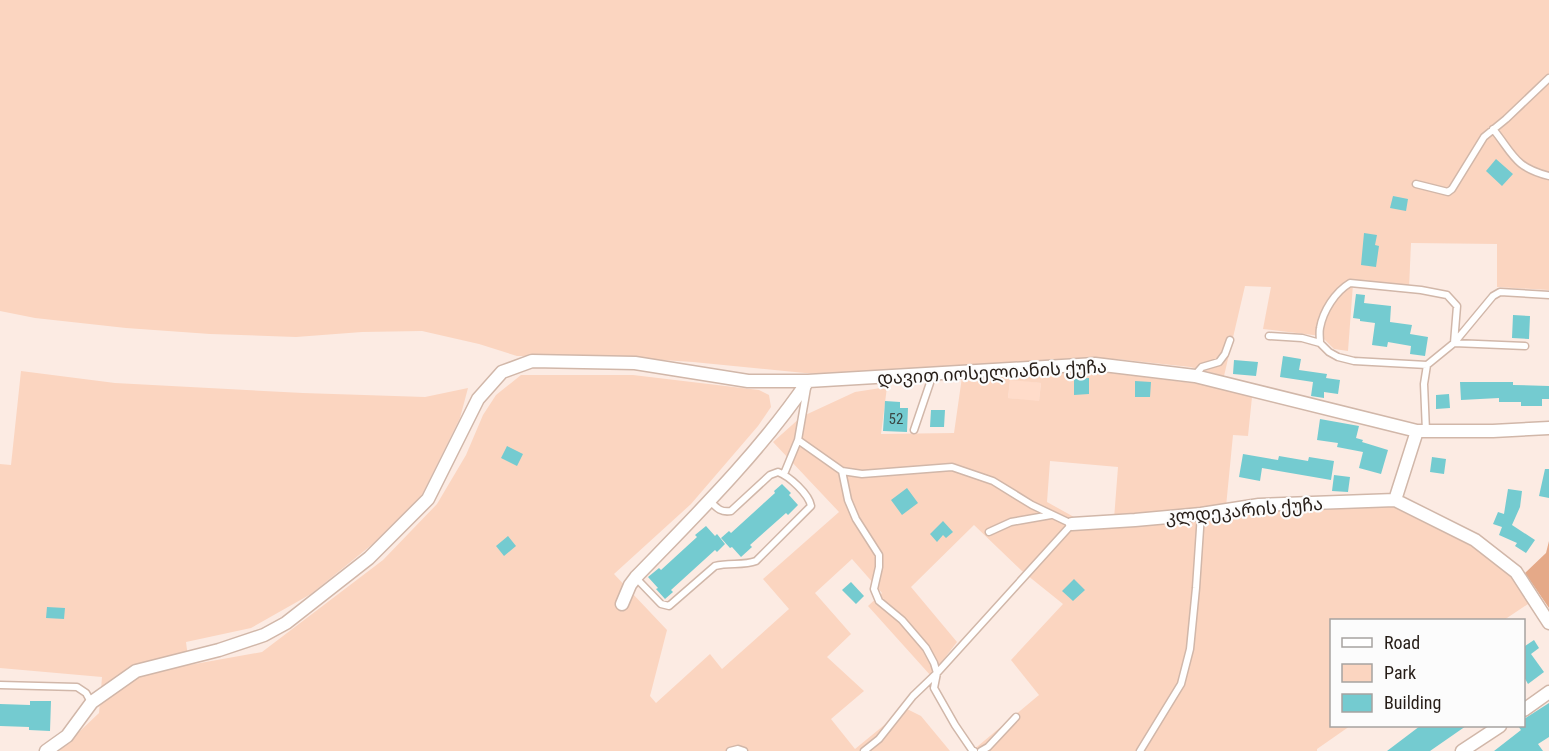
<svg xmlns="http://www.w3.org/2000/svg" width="1549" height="751" font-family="'Roboto Condensed','Noto Sans Georgian',sans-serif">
<rect width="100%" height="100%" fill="#fcebe3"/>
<path fill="#ffdcca" d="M1010 379 1041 383 1039 402 1008 398Z"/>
<path fill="#fbd5c0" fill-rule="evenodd" d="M0 0H1549V290L1497 287V244L1411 243 1409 289 1353 284 1348 351 1334 349 1321 336 1263 329 1271 287 1245 286 1224 376 1190 367 1116 359H1079L884 370 846 375H825L693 362 601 356H517L479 344 422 331 362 332 296 337 210 334 126 328 35 318 0 311Z
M1088 370 1208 385 1252 397 1248 436 1233 435 1225 517 1270 510 1394 505 1472 546 1510 576 1531 602 1504 620H1332V726H1350L1317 749V751H972L1039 695 1011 660 1063 604 1022 571 974 525 911 587 957 642 931 676 868 606 882 593 852 559 815 593 851 634 827 657 864 691 831 719 855 749 905 708 921 716 950 751H59L99 713 102 677 0 668V464L11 465 21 371 115 383 303 393 425 397 468 388 460 418 420 499 374 543 311 594 251 628 186 642 189 665 262 652 383 560 437 504 466 455 483 415 496 395 521 375H633L759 390 769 395 771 407 758 426 691 504 614 574 667 630 650 696 656 703 710 654 722 669 789 609 763 579 839 512 773 442 801 417 855 392 887 387 881 434 954 433 962 377ZM1010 380 1041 383 1039 401 1008 398ZM1050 461 1118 467 1114 519 1074 517 1047 502Z"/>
<path fill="#e5a988" d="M1549 541V608L1525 573 1546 553Z"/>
<path fill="#74cbd0" d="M1496 159 1513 174 1502 186 1486 171Z
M1393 196 1408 199 1406 211 1390 208Z
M1364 233 1377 235 1375 245 1379 246 1376 267 1361 265Z
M1356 294 1365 295 1364 303 1391 306 1390 322 1412 325 1410 334 1428 337 1425 356 1410 354 1411 346 1388 342 1387 347 1372 345 1375 323 1360 321V319L1353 318Z
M1513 315 1530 316 1529 339 1512 338Z
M1283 356 1301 359 1299 370 1327 374 1326 378 1340 380 1338 394 1324 392V398L1311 396 1313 382 1280 377Z
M1234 360 1258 362 1256 376 1233 374Z
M1089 378V394L1074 395V379Z
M1135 381 1151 382 1150 397H1135Z
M1460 382H1513V385L1549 386V399H1542V406H1521V402H1499V398L1461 400Z
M1449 394 1450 408 1436 409V395Z
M885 401 900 402V408H908L907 432 883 431Z
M931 410H945L944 427H930Z
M1320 419 1359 426 1356 438 1363 440 1362 442 1388 450 1381 474 1359 468 1363 452 1337 447 1338 443 1317 440Z
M507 446 523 454 517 466 501 458Z
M1243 454 1278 460 1279 456 1308 461 1309 457 1334 461 1331 480 1262 468 1260 481 1239 477Z
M1432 457 1446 459 1444 474 1430 472Z
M1545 469H1549V498L1539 496Z
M1334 475 1350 477 1348 492 1332 491Z
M782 484 791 493 789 495 798 505 788 515 786 513 750 545 752 547 741 557 732 547 730 548 721 538 729 531 731 533 775 493 774 491Z
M907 488 918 503 902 515 891 500Z
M1508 489 1522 491 1520 507 1512 525 1535 540 1526 553 1515 546 1517 543 1499 535 1502 527 1493 524 1498 512 1504 514Z
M943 521 953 532 946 538 943 535 937 542 930 534Z
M706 526 715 536 717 534 725 544 717 552 715 550 671 590 673 592 665 599 656 589 658 588 648 577 659 568 661 570 697 537 695 535Z
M508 536 516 546 504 556 496 546Z
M1074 579 1085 590 1073 601 1062 591Z
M851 582 864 596 856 604 842 590Z
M47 607 65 608 64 619 46 618Z
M1534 640 1539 648 1531 654 1544 672 1528 684 1524 677V643L1525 646Z
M30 701H51L50 731 29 730V727L0 726V704L30 705Z
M1549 703V737L1538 744 1543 751H1494L1521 730 1518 726H1524V719Z
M1420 726H1466L1430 751H1387Z"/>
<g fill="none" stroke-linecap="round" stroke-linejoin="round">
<g stroke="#d1b7a9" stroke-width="9">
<path id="service" d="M1493 129C1514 155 1514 167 1549 176
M1416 184 1448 192 1452 189 1484 137 1506 119 1549 78
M1269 336 1302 338 1320 343 1329 352 1338 357 1354 361 1427 365 1424 384 1426 431
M1320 343C1320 338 1319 333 1320 328 1323 311 1335 292 1350 283L1421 290 1447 295 1457 306 1454 343 1525 346
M1427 365 1454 343 1493 296 1500 292 1549 295
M1195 375 1202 367 1219 362 1225 354 1230 340
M807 388 798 440 842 471 848 500 856 519 879 555V567L874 589 879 601 902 620 926 648 934 663 937 673 934 688 955 725 972 750 974 751
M914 430 933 374
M842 471 862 474 952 467 993 481 1032 505 1072 524 937 673 913 696 879 739 864 751
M784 474 798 440
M989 532 1011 522 1051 515
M636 578 661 604 669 606 715 566C729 562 743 566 756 561L811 506C809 494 789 476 778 472L770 475 731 511C720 513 716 507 709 500
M0 685 77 687 86 693 91 702
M730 751 738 749 744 751
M981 751 988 747 1016 717
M1140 751 1181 684 1190 649 1196 588 1201 514"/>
</g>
<g stroke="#d1b7a9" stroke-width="15">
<path id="minor" d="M1395 500 1417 431
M1072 524 1135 520 1201 514 1259 505 1395 500 1475 540 1516 572 1549 623
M622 604 630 585 636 577C696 515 759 453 808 381
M1524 710 1549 692
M46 751 67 736 92 702 136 671 219 650 264 635 286 623 369 558 428 499 478 399 502 372 532 361 635 363 748 381H808L1095 364 1195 376 1417 431H1493L1549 428
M1462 751 1500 726"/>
</g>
<use href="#service" stroke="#fff" stroke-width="6"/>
<use href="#minor" stroke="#fff" stroke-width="12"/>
</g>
<g text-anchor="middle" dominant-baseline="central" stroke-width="4.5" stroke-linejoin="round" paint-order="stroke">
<g font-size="15" fill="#3a4845">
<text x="896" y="419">52</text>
</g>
<g font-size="18" fill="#261d17" stroke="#fcfcfc">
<text transform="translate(992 372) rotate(-3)">დავით იოსელიანის ქუჩა</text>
<text transform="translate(1244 510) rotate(-5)">კლდეკარის ქუჩა</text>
</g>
</g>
<rect x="1330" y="619" width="195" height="108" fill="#fcfcfc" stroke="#a6a3a0" stroke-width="1.5"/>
<rect x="1342" y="638" width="30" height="9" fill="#ffffff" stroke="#a6a3a0" stroke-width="1.5"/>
<text x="1384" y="649" font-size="18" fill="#261d17">Road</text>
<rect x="1342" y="664" width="30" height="18" fill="#fbd5c0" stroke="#a6a3a0" stroke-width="1.5"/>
<text x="1384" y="679" font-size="18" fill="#261d17">Park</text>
<rect x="1342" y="694" width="30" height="18" fill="#74cbd0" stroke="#a6a3a0" stroke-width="1.5"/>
<text x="1384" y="709" font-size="18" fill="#261d17">Building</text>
</svg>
